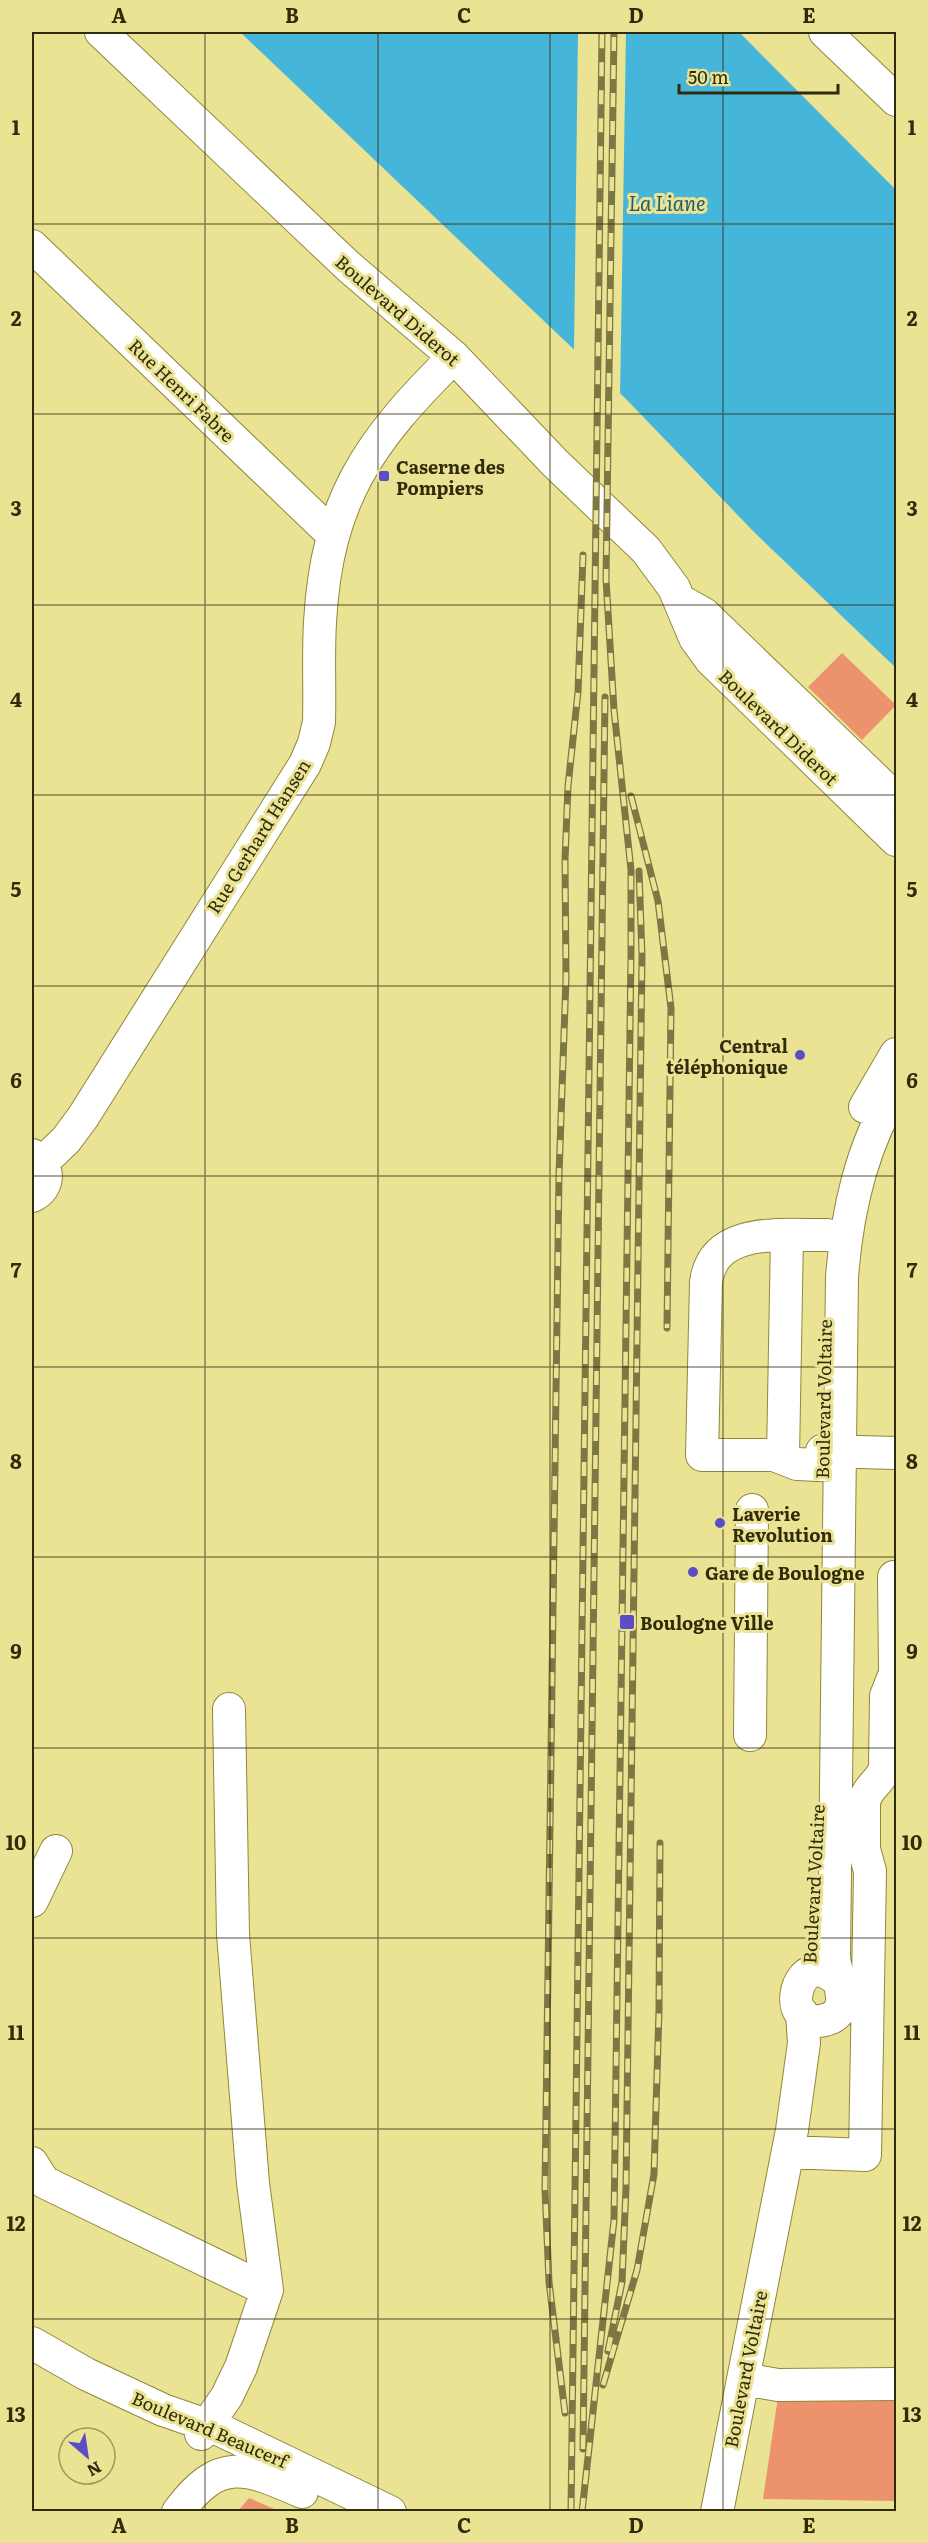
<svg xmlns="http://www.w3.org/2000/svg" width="928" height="2543" font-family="Literata,serif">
<rect width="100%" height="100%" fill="#eae394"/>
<path fill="#ec926c" d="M842 653 896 705 862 740 808 687Z
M779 2390 896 2392V2501L763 2499Z
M249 2498 279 2511H238Z"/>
<path fill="#45b5da" d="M240 32H739L896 190V668L755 533 626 399Z"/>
<path fill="#eae394" d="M578 32H626L620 398 574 354Z"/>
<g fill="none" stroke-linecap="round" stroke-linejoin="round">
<g stroke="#908839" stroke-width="34">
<path id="minor" d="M101 32 348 266 454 357 555 463 646 550 674 588 695 638 711 660 896 840
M825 32 896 100
M32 246 333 535
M681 601 704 614 896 799
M865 1107 896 1054
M32 1155C50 1164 51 1188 32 1196
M42 1163 66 1140 83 1117 305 764 314 743 319 722C320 689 318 655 320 622 327 499 369 441 454 357
M827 1235C784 1236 714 1225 706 1282L702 1455H774L797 1464 840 1466
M822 1451 896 1453
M783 1457 787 1236
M886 1696 895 1673 894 1577H896
M750 1735 752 1510
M32 1901 56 1851
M837 1980C796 1942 776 2032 825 2020 857 2011 834 1976 834 1955L842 1277C847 1211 861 1147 896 1090
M788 2152 865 2155 870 1871 864 1849V1802C867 1787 882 1781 885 1767L886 1696 896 1697
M32 2163 44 2182 267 2290
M32 2343 86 2374 163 2410 218 2429 390 2512
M743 2379 778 2385 896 2384
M201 2434 227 2396 241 2367 267 2290 253 2183 233 1934 229 1709
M178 2512C219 2456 246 2467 302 2492
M717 2512 792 2130 804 2043 802 2013"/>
</g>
<use href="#minor" stroke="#fff" stroke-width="32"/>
<g stroke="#7c7743" stroke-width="7">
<path id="rail" d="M631 796 658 901 671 1008 667 1328
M608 2351 622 2282 626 2188 642 956 639 871
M603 2385 637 2270 654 2174 659 2010 660 1843
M565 2413 549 2282 545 2189 559 1175 566 978 565 860 568 786 578 692 583 555
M583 2449 605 697
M571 2512 602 32
M582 2512 614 2220 631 953V870L614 710 606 579 614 32"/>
</g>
<use href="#rail" stroke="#eae394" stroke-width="4.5" stroke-dasharray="14" stroke-linecap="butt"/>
</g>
<path fill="none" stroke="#302c0b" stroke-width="1.5" stroke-opacity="0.55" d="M205 32V2512M378 32V2512M550 32V2512M723 32V2512M32 224H896M32 414H896M32 605H896M32 795H896M32 986H896M32 1176H896M32 1367H896M32 1557H896M32 1748H896M32 1938H896M32 2129H896M32 2319H896"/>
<g fill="#5c4dc5" stroke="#eae394" stroke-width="2">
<rect x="378" y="470" width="12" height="12" rx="3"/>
<circle cx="800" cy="1055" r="6"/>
<circle cx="720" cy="1523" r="6"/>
<circle cx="693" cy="1572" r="6"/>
<rect x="619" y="1614" width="16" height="16" rx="3"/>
</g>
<g text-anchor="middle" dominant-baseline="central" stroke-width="6" stroke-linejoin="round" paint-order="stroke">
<g font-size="18" fill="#302c0b" stroke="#eae394">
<text transform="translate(398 310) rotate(41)">Boulevard Diderot</text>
<text transform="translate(182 390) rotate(44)">Rue Henri Fabre</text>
<text transform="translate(779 727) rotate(44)">Boulevard Diderot</text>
<text transform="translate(258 836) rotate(-58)">Rue Gerhard Hansen</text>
<text transform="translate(823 1399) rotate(-89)">Boulevard Voltaire</text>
<text transform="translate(813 1884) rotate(-87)">Boulevard Voltaire</text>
<text transform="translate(745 2369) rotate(-79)">Boulevard Voltaire</text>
<text transform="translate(210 2429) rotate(23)">Boulevard Beaucerf</text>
</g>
<g font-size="18" font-weight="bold" fill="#302c0b" stroke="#eae394" text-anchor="start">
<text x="396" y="466">Caserne des<tspan x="396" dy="21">Pompiers</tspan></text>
<text x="788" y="1045" text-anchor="end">Central<tspan x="788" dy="21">téléphonique</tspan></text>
<text x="732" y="1513">Laverie<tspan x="732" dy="21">Revolution</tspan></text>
<text x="705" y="1572">Gare de Boulogne</text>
<text x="640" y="1622">Boulogne Ville</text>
</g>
<g font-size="20" font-style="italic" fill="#1f5b6f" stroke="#eae394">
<text x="667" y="202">La Liane</text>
</g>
</g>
<rect width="928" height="2543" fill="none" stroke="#eae394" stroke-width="66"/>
<g transform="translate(87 2456) rotate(151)"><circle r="28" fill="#eae394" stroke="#a09a5d" stroke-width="1.5"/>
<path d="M0-4.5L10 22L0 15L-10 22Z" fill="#5c4dc5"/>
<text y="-9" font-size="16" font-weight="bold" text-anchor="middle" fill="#302c0b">N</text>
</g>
<path d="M679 84v9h159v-9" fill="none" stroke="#302c0b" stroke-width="3"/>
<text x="688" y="84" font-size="18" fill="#302c0b" stroke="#eae394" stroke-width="4.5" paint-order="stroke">50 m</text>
<rect x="33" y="33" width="862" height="2477" fill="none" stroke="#302c0b" stroke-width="2"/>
<g font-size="20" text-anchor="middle" font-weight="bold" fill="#302c0b">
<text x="119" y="23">A</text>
<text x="292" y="23">B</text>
<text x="464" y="23">C</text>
<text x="636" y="23">D</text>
<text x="809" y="23">E</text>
<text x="16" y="135">1</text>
<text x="912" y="135">1</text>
<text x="16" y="326">2</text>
<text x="912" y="326">2</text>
<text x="16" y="516">3</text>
<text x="912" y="516">3</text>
<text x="16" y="707">4</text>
<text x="912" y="707">4</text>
<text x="16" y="897">5</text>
<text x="912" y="897">5</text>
<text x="16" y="1088">6</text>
<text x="912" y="1088">6</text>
<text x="16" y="1278">7</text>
<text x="912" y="1278">7</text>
<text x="16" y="1469">8</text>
<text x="912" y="1469">8</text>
<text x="16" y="1659">9</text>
<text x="912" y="1659">9</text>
<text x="16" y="1850">10</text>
<text x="912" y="1850">10</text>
<text x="16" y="2040">11</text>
<text x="912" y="2040">11</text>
<text x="16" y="2231">12</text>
<text x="912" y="2231">12</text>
<text x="16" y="2422">13</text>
<text x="912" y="2422">13</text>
<text x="119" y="2533">A</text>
<text x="292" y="2533">B</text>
<text x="464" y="2533">C</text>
<text x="636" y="2533">D</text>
<text x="809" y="2533">E</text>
</g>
</svg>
